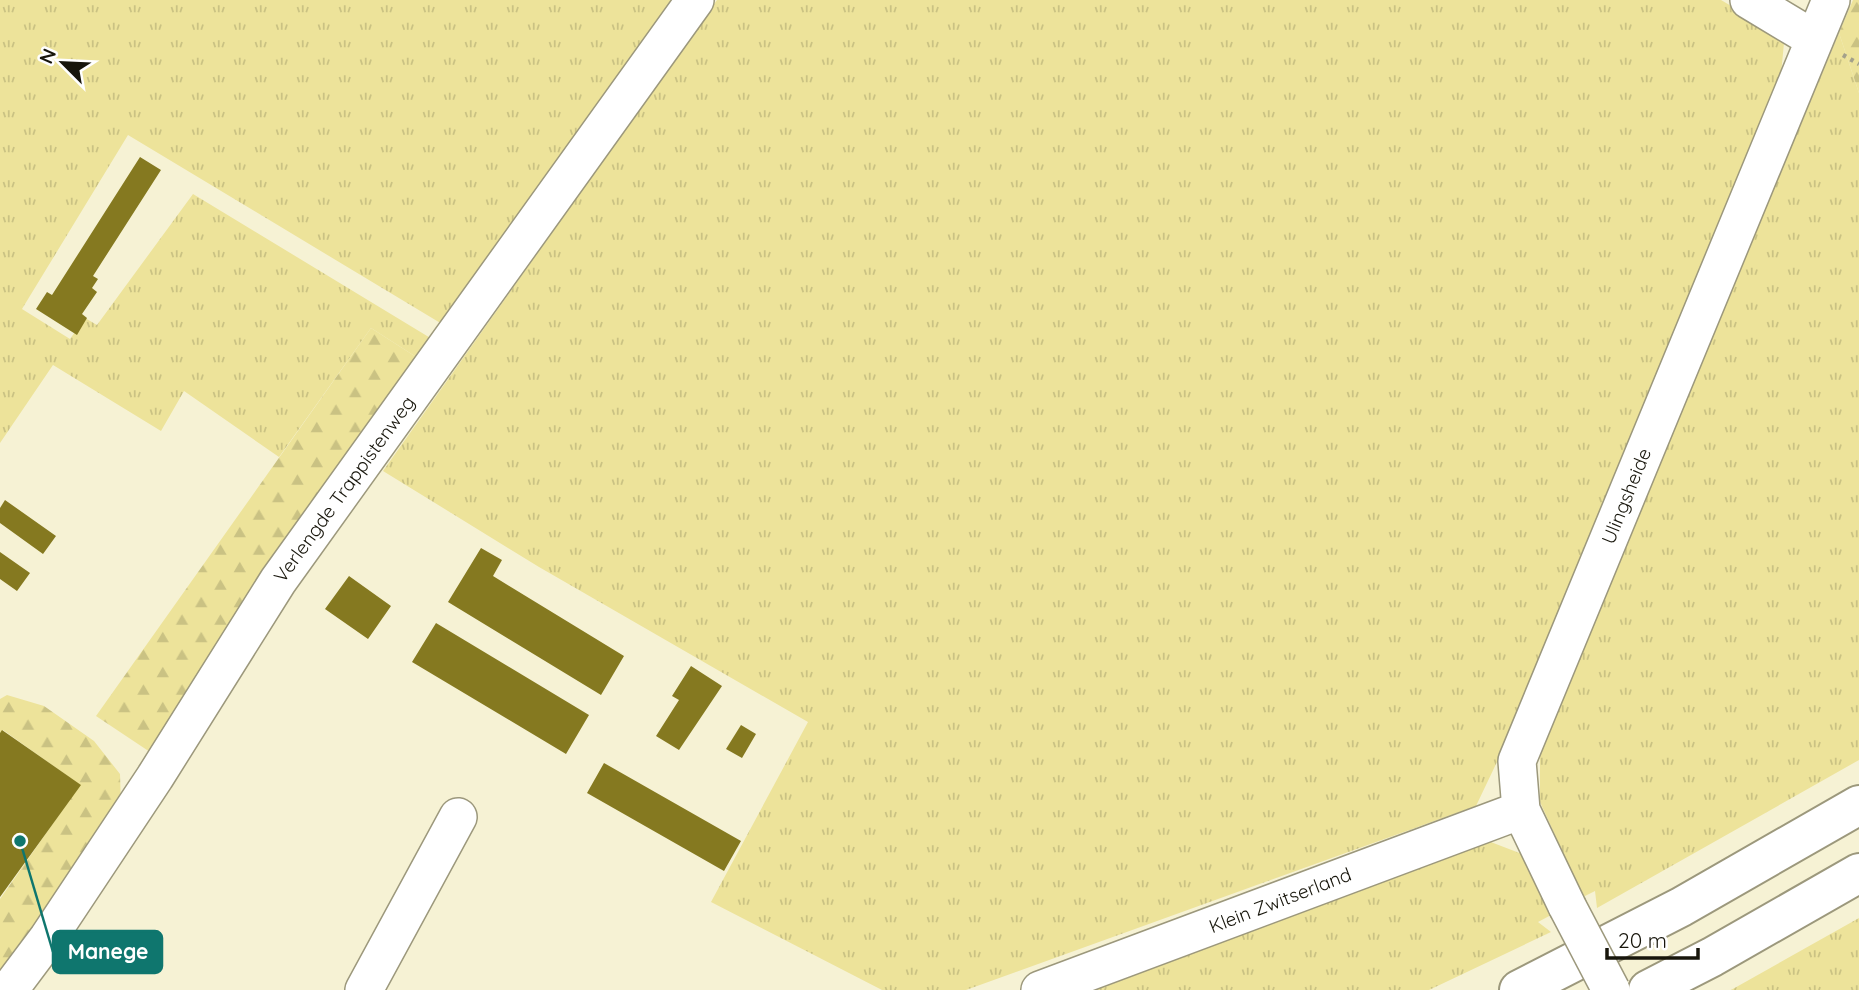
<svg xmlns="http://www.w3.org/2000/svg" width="1859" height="990" font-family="Quicksand,sans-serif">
<defs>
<pattern id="grass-tufts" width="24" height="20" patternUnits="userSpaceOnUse" patternTransform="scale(1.75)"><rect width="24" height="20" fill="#ede39a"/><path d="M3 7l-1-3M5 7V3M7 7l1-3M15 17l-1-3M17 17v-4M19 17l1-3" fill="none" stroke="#cac283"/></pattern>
<pattern id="forest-firs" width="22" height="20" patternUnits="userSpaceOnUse" patternTransform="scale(1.75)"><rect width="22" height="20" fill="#ede39a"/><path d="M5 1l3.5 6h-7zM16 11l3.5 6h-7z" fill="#cac283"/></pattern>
</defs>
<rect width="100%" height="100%" fill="#f6f2d4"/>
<path fill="url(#grass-tufts)" d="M0 0H680L447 327 128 135 22 309 70 339 85 318 97 325 193 194 437 342 424 362 371 328 279 457 184 391 161 431 53 365 0 443Z
M717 0H1721L1767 27 1784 43 1781 74 1517 720 1476 806 966 990H882L711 902 808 722 539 567 383 471Z
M1839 33 1859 93V760L1597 908 1595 891 1583 897 1540 802V748Z
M1483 839 1522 854 1553 914 1538 922 1551 932 1429 990H1083Z
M1859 918V990H1731Z"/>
<path fill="url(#forest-firs)" d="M1853 0H1859V93L1839 33Z
M371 328 424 362 150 752 96 716Z
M7 695 44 706 94 741 120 774 121 806 0 974V899L80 785 3 730 0 733V699Z"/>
<path fill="#857920" d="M140 157 161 170 93 276 98 279 92 288 97 292 82 314 87 318 77 335 36 309 47 292 52 295Z
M5 500 56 536 43 554 0 523V508Z
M481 548 502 560 493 576 624 656 601 695 448 602Z
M0 552 30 573 17 591 0 579Z
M349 576 391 606 368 639 325 609Z
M436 623 589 715 566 754 412 662Z
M691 666 722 686 679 750 656 736 679 700 672 696Z
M741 725 756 734 742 758 726 749Z
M2 730 81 785 0 897V733Z
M604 763 741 841 724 871 587 793Z"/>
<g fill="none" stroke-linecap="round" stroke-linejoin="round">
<g stroke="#9c987c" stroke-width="40">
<path id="minor" d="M1749 0 1814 39
M1567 906 1521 810 1517 761 1831 0
M9 990 48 938 155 777 278 581 695 0
M364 990 458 817
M1040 990 1521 810"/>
</g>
<g stroke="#9c987c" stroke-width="42">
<path id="highway" d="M1519 990 1681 907 1859 805
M1648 990 1712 957 1859 873"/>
</g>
<path stroke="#a4a18a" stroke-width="4.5" stroke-dasharray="3.5 5" stroke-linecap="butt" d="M1843 55 1859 64"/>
<use href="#minor" stroke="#fff" stroke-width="37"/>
<use href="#highway" stroke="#fff" stroke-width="38"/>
<g stroke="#9c987c" stroke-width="40" stroke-linecap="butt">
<path id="minor-bridge" d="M1567 906 1611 990"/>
</g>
<use href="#minor-bridge" stroke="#fff" stroke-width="37"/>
</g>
<g text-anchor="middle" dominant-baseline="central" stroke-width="6" stroke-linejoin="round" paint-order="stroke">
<g font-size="19" fill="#17150b" stroke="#fff">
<text transform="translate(344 489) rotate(-54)">Verlengde Trappistenweg</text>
<text transform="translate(1626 496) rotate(-68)">Ulingsheide</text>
<text transform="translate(1280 900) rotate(-21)">Klein Zwitserland</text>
</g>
</g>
<path fill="none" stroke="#0f766e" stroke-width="2.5" d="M20 841L53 952"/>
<circle fill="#0f766e" stroke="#fff" stroke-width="2.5" cx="20" cy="841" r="7"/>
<rect fill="#0f766e" stroke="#0f766e" stroke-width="2.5" x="53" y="931" width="109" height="42" rx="7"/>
<g font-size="21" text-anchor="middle" font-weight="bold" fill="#fff">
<text x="108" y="959">Manege</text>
</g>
<g transform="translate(63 63) rotate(294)" stroke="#ffffff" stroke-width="5" paint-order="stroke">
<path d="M0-5L12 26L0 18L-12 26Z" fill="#17150b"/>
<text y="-10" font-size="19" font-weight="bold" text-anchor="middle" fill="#17150b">N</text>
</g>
<path d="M1607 948v10h91v-10" fill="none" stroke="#17150b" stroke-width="3.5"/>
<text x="1618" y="948" font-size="21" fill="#17150b" stroke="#ffffff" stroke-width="5" paint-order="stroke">20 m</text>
</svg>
